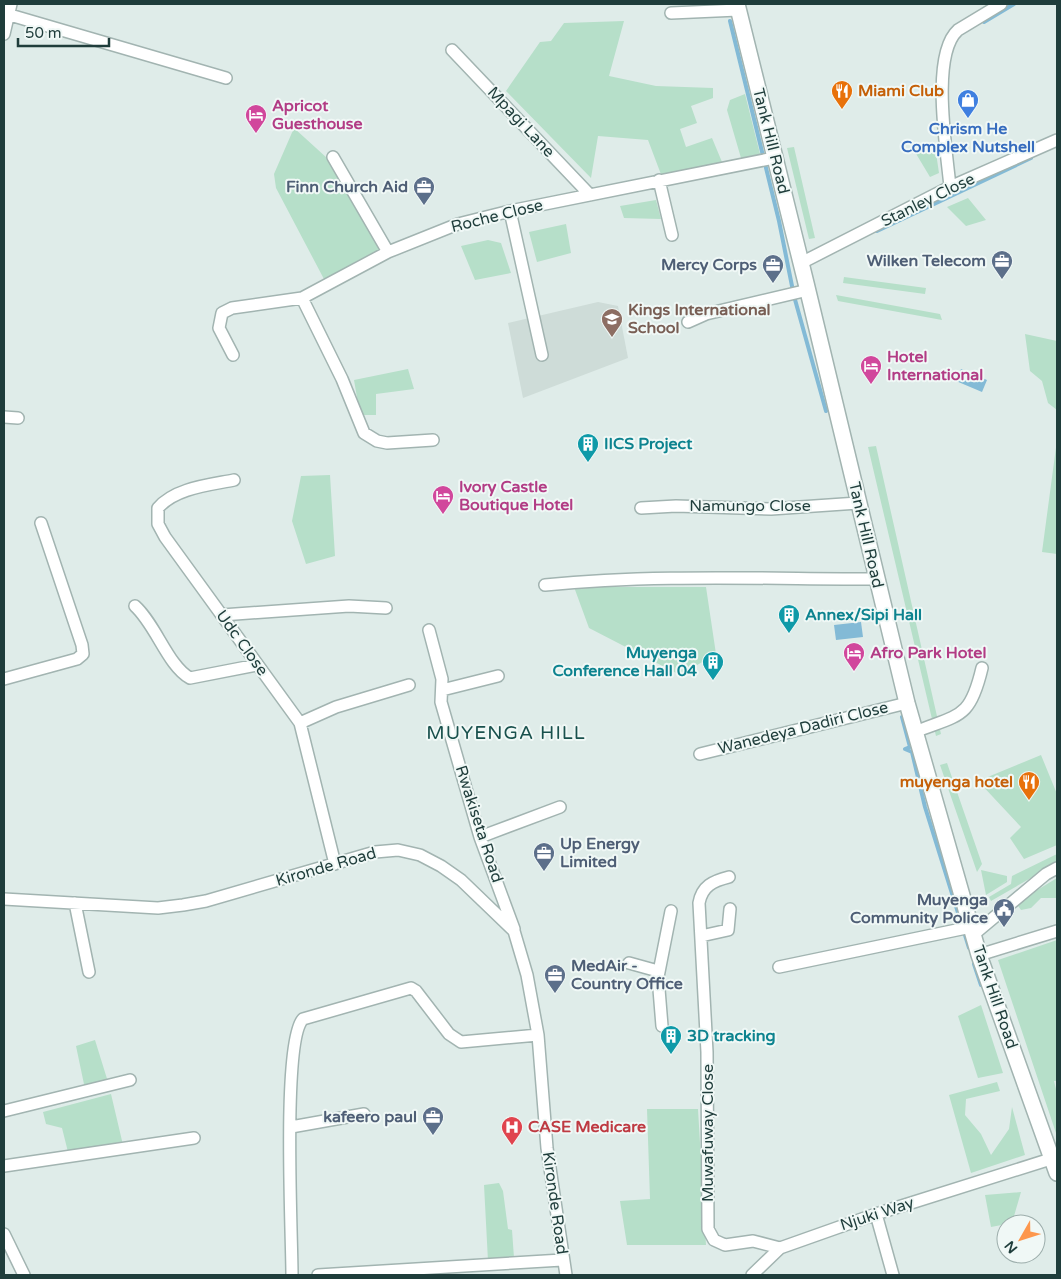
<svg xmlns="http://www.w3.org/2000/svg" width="1061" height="1279" font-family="'Varela Round',sans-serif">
<rect width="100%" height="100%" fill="#dfece9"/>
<path fill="#cedcd8" d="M598 302 618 306 628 358 523 398 508 323Z"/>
<path fill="#b6dfc9" d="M624 21 609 76 656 86 713 88V98L691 106 697 123 680 129 686 147 712 138 722 162 662 177 648 140 598 136 591 178 506 91 540 42 551 41 564 23Z
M745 94 760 154 741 158 727 110 730 100Z
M294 128 327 158 382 251 325 281 276 188 274 174Z
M935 146 939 173 930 177 915 152Z
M794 147 815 238 809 239 787 148Z
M968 198 986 220 966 226 947 207Z
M656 200 661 219 624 218 620 206Z
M566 224 571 253 537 262 529 232Z
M488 240 501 243 511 273 475 280 461 246Z
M844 277 926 288 925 294 843 283Z
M836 295 940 314 942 320 838 301Z
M1025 334 1057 341V410L1048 403 1042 381 1030 371Z
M408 369 414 389 376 394V415H360L354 380Z
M1057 440V554L1042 552Z
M876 446 941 734 936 736 868 447Z
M330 475 335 556 306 564 292 521 301 476Z
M574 587H706L716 654 680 675 589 628Z
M1041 755 1057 794V845L1024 859 1010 838 1021 827 978 781Z
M947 763 982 864 977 872 940 765Z
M1057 854V863L991 901 989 897 1011 884 1012 876Z
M981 870 1007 876V882L986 895Z
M1057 878V898H1041L1031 908 1021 910 1016 903Z
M1057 940V1081H1054L1057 1093V1136L998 960Z
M981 1005 1003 1073 978 1078 958 1016Z
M95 1040 108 1082 85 1089 76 1046Z
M997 1082 1000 1091 966 1099 965 1115 981 1134 991 1155 1009 1129 1012 1107 1025 1155 971 1173 949 1095Z
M111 1094 123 1145 68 1152 62 1128 46 1124 43 1112Z
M647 1109H698L706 1245H627L620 1201 650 1199Z
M499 1183 503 1191 508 1229 512 1230 514 1258 488 1261 484 1185Z
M1021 1192 1012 1223 991 1227 985 1195Z"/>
<path fill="#83bad6" d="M961 369 987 380 982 392 956 381Z
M861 622 863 637 836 640 834 625Z"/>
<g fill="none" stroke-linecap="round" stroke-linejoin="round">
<path stroke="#83bad6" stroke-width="4" d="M730 21 779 221 794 296 826 411
M984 22 1014 4
M877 231 1031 158
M902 717 910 747 905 749 912 752 925 807 969 948
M974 964 981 985"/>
<g stroke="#a2b4b1" stroke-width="14">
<path id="minor" d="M671 13 738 10
M10 15 226 78
M4 34 11 4
M452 50 590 195
M333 157 388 252
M659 180 672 235
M950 187C947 152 930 55 958 30L1001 4
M510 211 542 355
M801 263 950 187 1057 140
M302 298 342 379 364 433 377 441 387 443 433 440
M688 322 706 314 808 290
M233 355 219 328 222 313 232 308 302 298 388 252 458 224 510 211 774 158
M4 417 18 418
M234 480C209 485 175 488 158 508V524L165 537 300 723 335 864
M641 508 676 506 771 509 858 503
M545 585C655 574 766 579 876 579
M135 606C156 625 168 666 190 678L257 665
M222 615 349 606 386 608
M429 630 442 679 441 702 480 837 514 929
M4 679 77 659 83 654 82 645 41 523
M442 690 498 676
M300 723 336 707 409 685
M915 732C960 714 970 719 982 668
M700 754 907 703
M480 837 560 807
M729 877C713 881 702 886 699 903L707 1052 708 1229 714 1240 725 1245 753 1241 780 1248 876 1214 1057 1157
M4 899 158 908 183 905 206 901 375 852 398 850 420 855 441 866 461 880 514 931 527 975 538 1035 547 1148 566 1275
M75 903 89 972
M973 935 1046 874 1057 868
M701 936 728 930 730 909
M979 955 1057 931
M629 963 658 971
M779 967 971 927
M662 1026 658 977 671 911
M4 1111 130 1080
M291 1127 364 1114
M4 1166 194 1138
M876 1214 893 1275
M4 1234 24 1275
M292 1275C292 1234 282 1041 303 1019L411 988 416 991 449 1034 461 1042 538 1035
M318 1275 562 1260
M752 1275 780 1248"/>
</g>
<g stroke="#a2b4b1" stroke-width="18">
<path id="tertiary" d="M737 4 806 283 907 703 979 955 1057 1173"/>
</g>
<use href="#minor" stroke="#fff" stroke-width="11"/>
<use href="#tertiary" stroke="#fff" stroke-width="15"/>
</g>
<defs>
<g id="restaurant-pin" transform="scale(1.125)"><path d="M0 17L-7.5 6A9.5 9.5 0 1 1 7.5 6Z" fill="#e8710a" stroke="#f0f8f6"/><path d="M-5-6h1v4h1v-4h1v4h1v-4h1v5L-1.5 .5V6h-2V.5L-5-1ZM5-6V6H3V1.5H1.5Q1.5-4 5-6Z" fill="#fff"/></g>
<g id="shop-pin" transform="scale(1.125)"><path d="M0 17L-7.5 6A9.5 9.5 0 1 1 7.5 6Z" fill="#3f7fe0" stroke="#f0f8f6"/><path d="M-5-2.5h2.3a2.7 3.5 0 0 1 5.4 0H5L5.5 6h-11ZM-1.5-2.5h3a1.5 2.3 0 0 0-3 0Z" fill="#fff"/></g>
<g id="hotel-pin" transform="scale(1.125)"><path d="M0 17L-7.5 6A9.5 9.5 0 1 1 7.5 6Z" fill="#d1479c" stroke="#f0f8f6"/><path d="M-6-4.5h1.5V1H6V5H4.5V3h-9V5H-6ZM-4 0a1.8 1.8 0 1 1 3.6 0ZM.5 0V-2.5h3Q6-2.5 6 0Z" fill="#fff"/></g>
<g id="office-pin" transform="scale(1.125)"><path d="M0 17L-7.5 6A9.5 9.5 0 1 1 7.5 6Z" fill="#5c6f8a" stroke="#f0f8f6"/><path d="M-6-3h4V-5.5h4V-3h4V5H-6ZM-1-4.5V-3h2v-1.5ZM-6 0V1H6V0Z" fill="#fff"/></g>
<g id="school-pin" transform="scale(1.125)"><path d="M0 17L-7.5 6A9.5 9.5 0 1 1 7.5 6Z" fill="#8d6e63" stroke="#f0f8f6"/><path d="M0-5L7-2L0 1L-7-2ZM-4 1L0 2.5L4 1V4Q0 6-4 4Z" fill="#fff"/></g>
<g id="building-pin" transform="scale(1.125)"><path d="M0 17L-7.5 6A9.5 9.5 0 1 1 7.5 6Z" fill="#0f9aa8" stroke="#f0f8f6"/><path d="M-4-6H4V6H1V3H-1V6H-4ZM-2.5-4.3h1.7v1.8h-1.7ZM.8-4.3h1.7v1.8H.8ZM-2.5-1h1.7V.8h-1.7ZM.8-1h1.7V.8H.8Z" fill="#fff"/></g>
<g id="civic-pin" transform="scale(1.125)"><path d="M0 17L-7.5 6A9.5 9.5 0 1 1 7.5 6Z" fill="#5c6f8a" stroke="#f0f8f6"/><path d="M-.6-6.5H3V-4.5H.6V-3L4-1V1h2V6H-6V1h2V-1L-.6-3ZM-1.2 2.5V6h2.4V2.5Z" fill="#fff"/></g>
<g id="hospital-pin" transform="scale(1.125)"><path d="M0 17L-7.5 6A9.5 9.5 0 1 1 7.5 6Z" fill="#e0444e" stroke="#f0f8f6"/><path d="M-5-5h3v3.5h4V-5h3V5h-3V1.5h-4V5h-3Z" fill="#fff"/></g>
</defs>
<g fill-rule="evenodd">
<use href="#restaurant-pin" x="842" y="91"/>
<use href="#shop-pin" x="968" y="100"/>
<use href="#hotel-pin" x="256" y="115"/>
<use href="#office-pin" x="424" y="187"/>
<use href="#office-pin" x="1002" y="261"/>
<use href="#office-pin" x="773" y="265"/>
<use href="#school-pin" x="612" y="319"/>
<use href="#hotel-pin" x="871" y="366"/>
<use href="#building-pin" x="588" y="444"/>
<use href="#hotel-pin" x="443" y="496"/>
<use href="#building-pin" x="789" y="615"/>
<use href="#hotel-pin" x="854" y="653"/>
<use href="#building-pin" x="713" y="662"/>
<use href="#restaurant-pin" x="1029" y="782"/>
<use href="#office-pin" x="544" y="853"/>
<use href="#civic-pin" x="1004" y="909"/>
<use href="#office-pin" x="555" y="975"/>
<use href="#building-pin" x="671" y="1036"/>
<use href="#office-pin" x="433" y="1117"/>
<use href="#hospital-pin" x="512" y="1127"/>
</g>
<g text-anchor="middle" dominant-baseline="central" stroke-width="4" stroke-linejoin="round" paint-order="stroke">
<g font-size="16" font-weight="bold" fill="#c56008" stroke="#f0f8f6" text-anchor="start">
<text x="858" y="91">Miami Club</text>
<text x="1013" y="782" text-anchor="end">muyenga hotel</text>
</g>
<g font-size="16" font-weight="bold" fill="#b23c85" stroke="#f0f8f6" text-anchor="start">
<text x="272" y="106">Apricot<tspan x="272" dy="18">Guesthouse</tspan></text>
<text x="887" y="357">Hotel<tspan x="887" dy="18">International</tspan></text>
<text x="459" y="487">Ivory Castle<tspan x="459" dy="18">Boutique Hotel</tspan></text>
<text x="870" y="653">Afro Park Hotel</text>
</g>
<g font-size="16" fill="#1f3d3b" stroke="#f0f8f6">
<text transform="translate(521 122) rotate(47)">Mpagi Lane</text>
<text transform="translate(771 141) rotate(76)">Tank Hill Road</text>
<text transform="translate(928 200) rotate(-26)">Stanley Close</text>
<text transform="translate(497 216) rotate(-14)">Roche Close</text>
<text x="750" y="506">Namungo Close</text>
<text transform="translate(866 535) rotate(77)">Tank Hill Road</text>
<text transform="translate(242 643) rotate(54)">Udc Close</text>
<text transform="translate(803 728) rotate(-14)">Wanedeya Dadiri Close</text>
<text transform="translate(479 824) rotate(72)">Rwakiseta Road</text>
<text transform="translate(326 867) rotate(-16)">Kironde Road</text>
<text transform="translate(995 997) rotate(71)">Tank Hill Road</text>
<text transform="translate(708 1133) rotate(-90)">Muwafuway Close</text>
<text transform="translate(555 1203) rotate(82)">Kironde Road</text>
<text transform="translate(877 1214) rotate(-18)">Njuki Way</text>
</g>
<g font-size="16" font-weight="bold" fill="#366cbe" stroke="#f0f8f6">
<text x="968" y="129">Chrism He<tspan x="968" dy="18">Complex Nutshell</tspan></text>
</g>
<g font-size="16" font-weight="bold" fill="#4e5e75" stroke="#f0f8f6" text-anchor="end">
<text x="408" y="187">Finn Church Aid</text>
<text x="986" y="261">Wilken Telecom</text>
<text x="757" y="265">Mercy Corps</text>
<text x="560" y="844" text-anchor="start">Up Energy<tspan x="560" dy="18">Limited</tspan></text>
<text x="988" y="900">Muyenga<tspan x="988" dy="18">Community Police</tspan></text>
<text x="571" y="966" text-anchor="start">MedAir -<tspan x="571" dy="18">Country Office</tspan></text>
<text x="417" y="1117">kafeero paul</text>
</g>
<g font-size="16" font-weight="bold" fill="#785e54" stroke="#f0f8f6" text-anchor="start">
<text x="628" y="310">Kings International<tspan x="628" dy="18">School</tspan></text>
</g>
<g font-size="16" font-weight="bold" fill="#0d838f" stroke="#f0f8f6" text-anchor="start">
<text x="604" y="444">IICS Project</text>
<text x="805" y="615">Annex/Sipi Hall</text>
<text x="697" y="653" text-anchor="end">Muyenga<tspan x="697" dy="18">Conference Hall 04</tspan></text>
<text x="687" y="1036">3D tracking</text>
</g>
<g font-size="16" font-weight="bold" fill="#be3a42" stroke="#f0f8f6" text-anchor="start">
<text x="528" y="1127">CASE Medicare</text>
</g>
<g font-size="19" letter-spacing="1" fill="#19514d" stroke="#f0f8f6">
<text x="506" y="733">MUYENGA HILL</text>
</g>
</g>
<rect width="1061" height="1279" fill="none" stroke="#1f3d3b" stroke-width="10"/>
<g transform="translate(1021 1239) rotate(231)"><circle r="24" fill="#f0f8f6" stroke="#9cadab"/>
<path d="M0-4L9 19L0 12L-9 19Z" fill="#fd974d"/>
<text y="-8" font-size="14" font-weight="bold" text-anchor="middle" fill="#1f3d3b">N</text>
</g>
<path d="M18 38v8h91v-8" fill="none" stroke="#1f3d3b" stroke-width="2.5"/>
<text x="25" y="38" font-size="15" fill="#1f3d3b" stroke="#f0f8f6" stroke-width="4" paint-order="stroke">50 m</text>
</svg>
